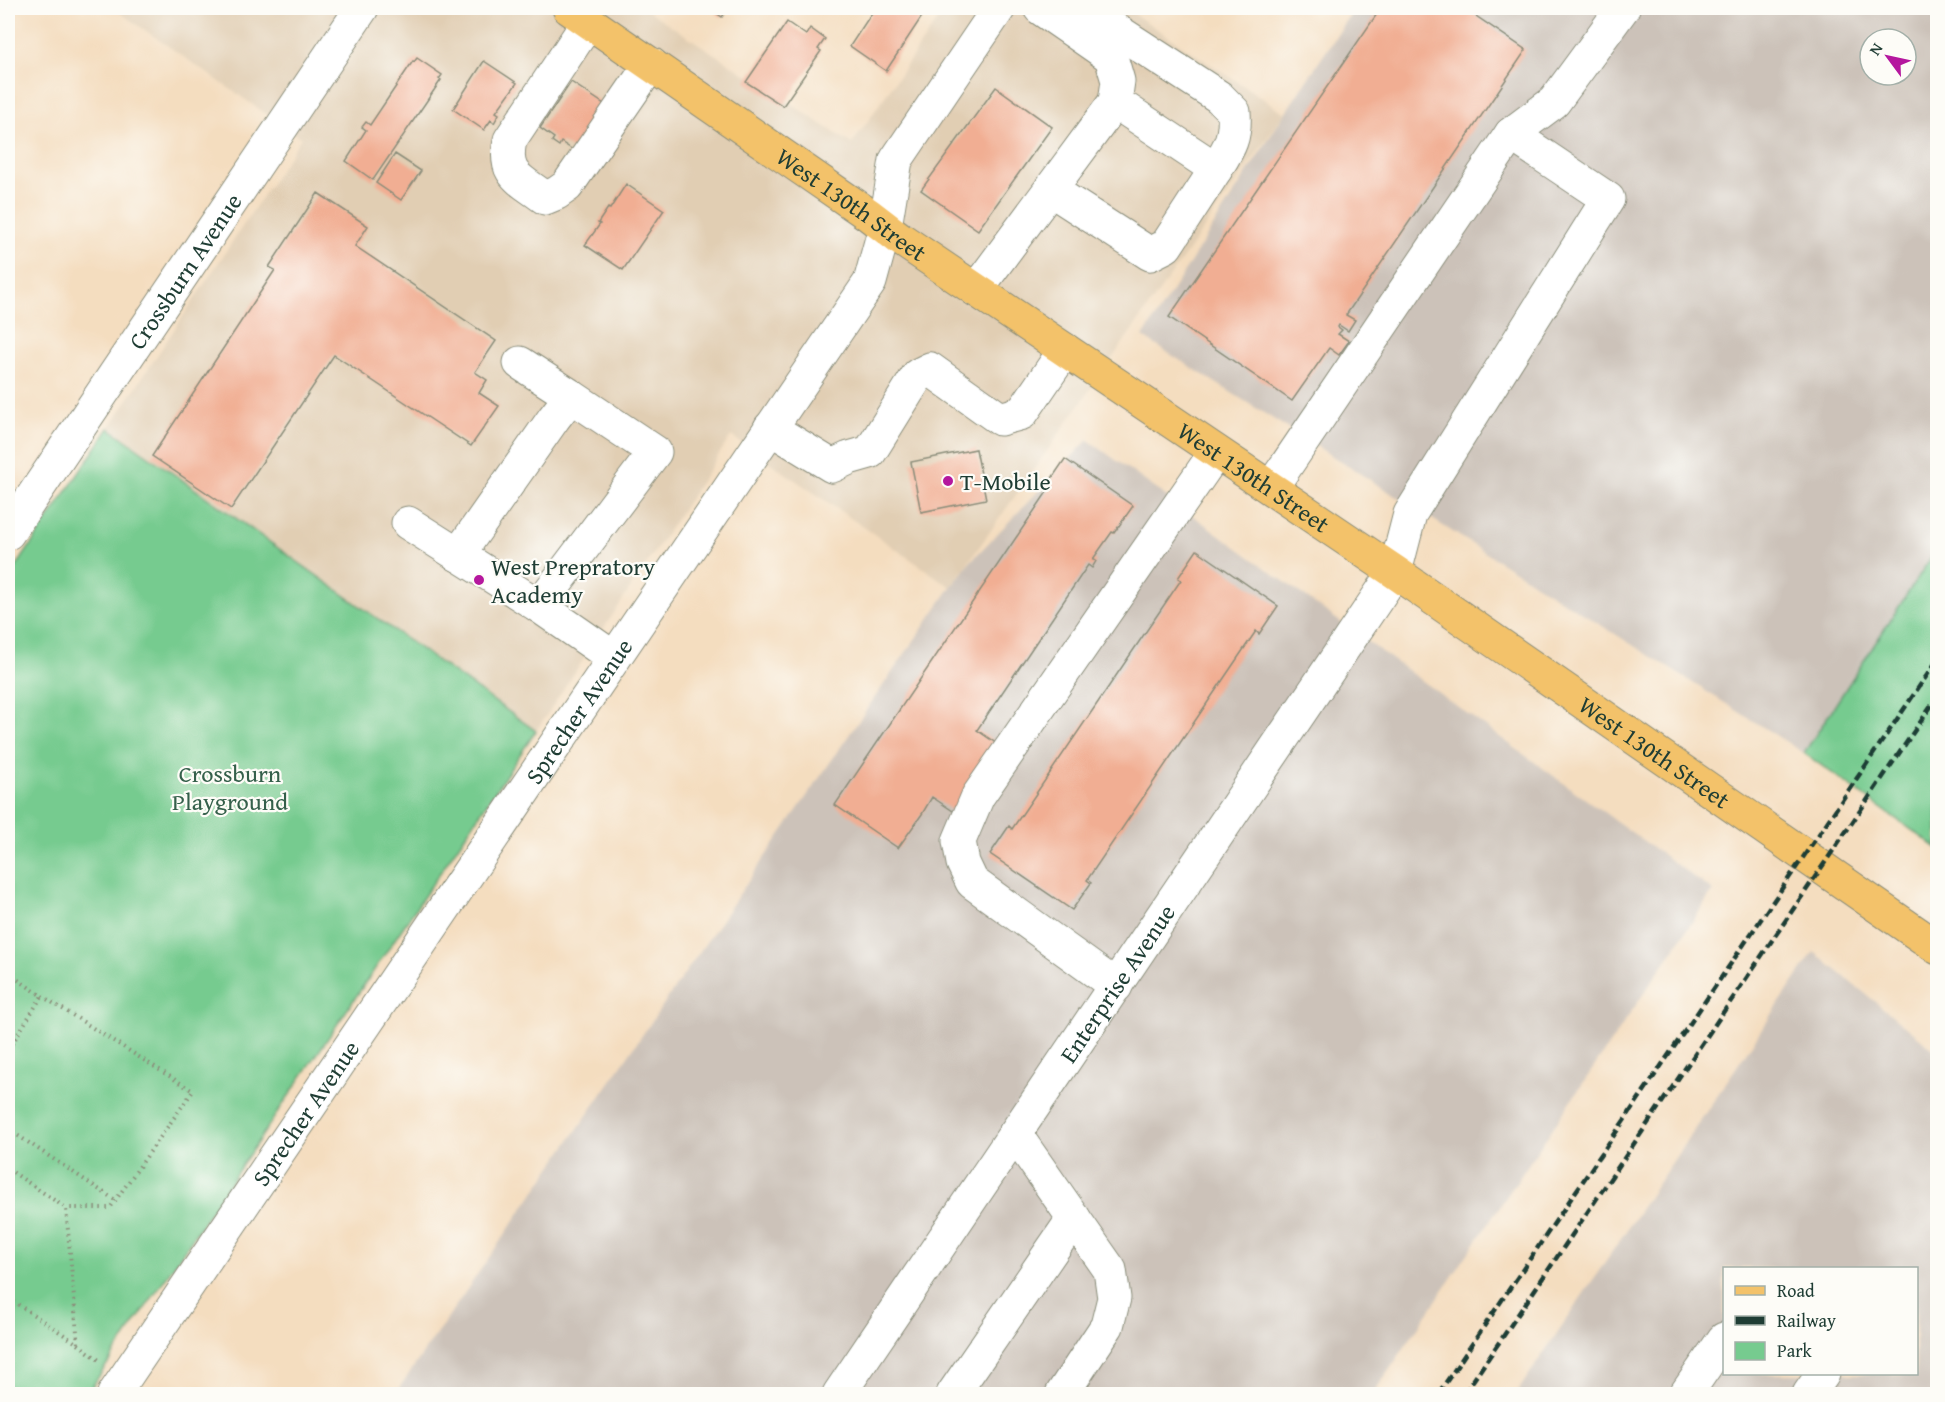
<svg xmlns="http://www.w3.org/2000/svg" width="1945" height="1402" font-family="'Gentium Book Plus',serif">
<rect width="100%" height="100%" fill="#fdfcf7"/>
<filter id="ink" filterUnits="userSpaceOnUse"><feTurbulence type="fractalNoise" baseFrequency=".0167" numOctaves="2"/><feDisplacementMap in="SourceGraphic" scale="12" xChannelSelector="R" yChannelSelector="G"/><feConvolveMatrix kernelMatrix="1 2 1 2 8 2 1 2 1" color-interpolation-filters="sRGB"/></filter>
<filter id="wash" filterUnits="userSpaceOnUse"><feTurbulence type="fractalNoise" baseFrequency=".008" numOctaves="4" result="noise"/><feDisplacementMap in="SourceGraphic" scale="24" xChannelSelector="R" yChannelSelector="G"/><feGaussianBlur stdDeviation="1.35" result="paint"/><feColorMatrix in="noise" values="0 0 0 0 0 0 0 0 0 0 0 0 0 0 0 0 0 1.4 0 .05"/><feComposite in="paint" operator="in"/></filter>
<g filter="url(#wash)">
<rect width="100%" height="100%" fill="#f4ddbf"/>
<path fill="#e1ceb3" d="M113 8H644L852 144 946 8H1125L1285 113 951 587 731 436 536 731 109 428 301 138Z"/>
<path fill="#ccc2b9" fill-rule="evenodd" d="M1355 8H1937V548L1804 753 1143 337 1285 113ZM1870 39H1906V75H1870Z
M1088 440 1713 891 1373 1394H395L951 587 970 562Z
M1814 952 1937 1052V1394H1516ZM1724 1268H1916V1374H1724Z"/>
<path fill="#76cb8f" stroke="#4a8462" stroke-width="1.5" d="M109 428 536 731 87 1394H8V579Z
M1937 548V848L1804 753Z"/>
<g id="blocks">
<path fill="#f1ae93" d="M709 8H729L722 17Z
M875 8H913L923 15 886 71 850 46Z
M1381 8H1464L1526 50 1346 315 1355 320 1348 331 1339 325 1338 327 1342 330 1338 334 1349 341 1339 355 1329 348 1292 401 1169 317Z
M787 22 806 35 810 28 825 39 818 49 821 51 783 106 746 82Z
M417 58 442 75 439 79 441 80 373 180 346 161 366 130 362 127 366 122 370 125 413 61 414 62Z
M484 61 517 83 496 112 499 114 494 123 491 120 484 130 453 109Z
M571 82 607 106 576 152 561 142 559 146 552 141 554 138 540 128Z
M996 87 1052 127 978 230 921 190Z
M395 154 421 171 401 200 376 183Z
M626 184 664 210 623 270 585 245 600 224 598 223 608 208 610 209Z
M318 193 368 226 355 246 496 341 475 372 487 380 479 393 499 406 471 446 334 355 231 509 152 456 275 270 269 267Z
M976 449 986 499 921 512 911 462Z
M1065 459 1133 506 1114 533 1112 532 1093 559 1096 561 1092 568 1088 565 977 730 1000 746 956 813 932 797 922 814 898 848 835 805 1049 489 1046 487Z
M1197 550 1278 606 1259 634 1256 631 1087 880 1091 883 1072 910 990 854 1009 826 1012 829 1181 580 1178 578Z"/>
</g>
</g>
<g filter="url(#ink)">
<use href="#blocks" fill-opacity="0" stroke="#8a8d7a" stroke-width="1.5"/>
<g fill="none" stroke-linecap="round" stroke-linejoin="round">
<g stroke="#8a8d7a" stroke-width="35">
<g id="minor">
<path d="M1082 8 1219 97 1234 112C1236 138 1229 148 1216 169"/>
<path d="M589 21 510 140C503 176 519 178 545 198L557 193 567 186 651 64"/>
<path d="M1051 190 1150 254 1166 246 1216 169 1115 102"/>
<path d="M976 290 1115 102 1118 81 1111 57 1040 8"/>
<path d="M520 363 571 396"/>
<path d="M770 428 832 466 849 458 870 452 918 375 930 369 1000 419 1022 413 1065 350"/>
<path d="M1271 488 1511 134 1554 102 1623 8"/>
<path d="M408 523 539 606 614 658"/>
<path id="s1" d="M8 533 362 8"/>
<path d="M458 555 554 418 571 396 655 452 539 606"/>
<path d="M1116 986 972 882 963 863 959 841 978 796 1216 452"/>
<path d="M1015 1134 1110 1270 1114 1298 1107 1326 1062 1394"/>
<path id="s2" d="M114 1394 870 282 885 227 896 160 999 8"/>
<path id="s3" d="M839 1394 1395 572 1410 514 1608 199 1511 134"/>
<path d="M953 1394 1074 1218"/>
<path d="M1686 1394 1724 1339"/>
<path d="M1809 1394 1823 1374"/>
</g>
</g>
<g stroke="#8a8d7a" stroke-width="35">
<g id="major">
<path id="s4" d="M569 8 869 215 899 238 1395 572 1938 948"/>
</g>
</g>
<path stroke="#8a8d7a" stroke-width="4" stroke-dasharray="1.5 4.5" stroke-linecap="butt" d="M8 973 42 996 8 1050
M42 996 193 1091 110 1208H66
M8 1129 115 1200
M8 1169 66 1208 78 1344
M8 1298 78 1344 99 1360"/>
<use href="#minor" stroke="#fff" stroke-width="33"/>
<use href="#major" stroke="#f3c26a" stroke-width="33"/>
<path stroke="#1f3d34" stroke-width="4.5" stroke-dasharray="9 4.5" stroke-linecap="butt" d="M1438 1394 1938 659
M1464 1394 1938 696"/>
</g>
</g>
<g fill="#b5179e" stroke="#fdfcf7" stroke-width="2">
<circle cx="948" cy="481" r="6"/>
<circle cx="479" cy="580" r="6"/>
</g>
<g text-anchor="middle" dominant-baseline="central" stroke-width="4.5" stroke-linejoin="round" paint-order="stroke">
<g font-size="24" fill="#1f3d34" stroke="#fdfcf7">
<text stroke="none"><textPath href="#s4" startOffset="344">West 130th Street</textPath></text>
<text stroke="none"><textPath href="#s1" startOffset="316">Crossburn Avenue</textPath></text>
<text stroke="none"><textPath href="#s4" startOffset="830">West 130th Street</textPath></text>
<text stroke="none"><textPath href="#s2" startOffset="826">Sprecher Avenue</textPath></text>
<text stroke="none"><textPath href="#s4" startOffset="1316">West 130th Street</textPath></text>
<text stroke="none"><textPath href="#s3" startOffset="496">Enterprise Avenue</textPath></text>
<text stroke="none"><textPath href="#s2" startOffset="340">Sprecher Avenue</textPath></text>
</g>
<g font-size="24" fill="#1f3d34" stroke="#fdfcf7" text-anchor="start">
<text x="960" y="481">T-Mobile</text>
<text x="491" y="566">West Prepratory<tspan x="491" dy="28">Academy</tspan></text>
</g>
<g font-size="24" fill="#35604b" stroke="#fdfcf7">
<text x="230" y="773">Crossburn<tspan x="230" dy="28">Playground</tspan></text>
</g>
</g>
<rect width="1945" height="1402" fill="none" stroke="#fdfcf7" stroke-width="30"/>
<rect x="1723" y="1267" width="195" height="108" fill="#fdfcf7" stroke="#a4b0a9" stroke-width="1.5"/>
<rect x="1735" y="1286" width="30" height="9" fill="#f3c26a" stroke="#a4b0a9" stroke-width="1.5"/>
<text x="1777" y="1297" font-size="18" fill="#1f3d34">Road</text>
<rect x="1735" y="1316" width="30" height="9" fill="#1f3d34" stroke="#a4b0a9" stroke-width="1.5"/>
<text x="1777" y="1327" font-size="18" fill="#1f3d34">Railway</text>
<rect x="1735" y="1342" width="30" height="18" fill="#76cb8f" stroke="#a4b0a9" stroke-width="1.5"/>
<text x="1777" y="1357" font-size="18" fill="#1f3d34">Park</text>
<g transform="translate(1888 57) rotate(303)"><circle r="28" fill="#fdfcf7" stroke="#a4b0a9" stroke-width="1.5"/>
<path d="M0-4.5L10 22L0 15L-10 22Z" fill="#b5179e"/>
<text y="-9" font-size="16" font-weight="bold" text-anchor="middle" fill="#1f3d34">N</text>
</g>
</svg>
